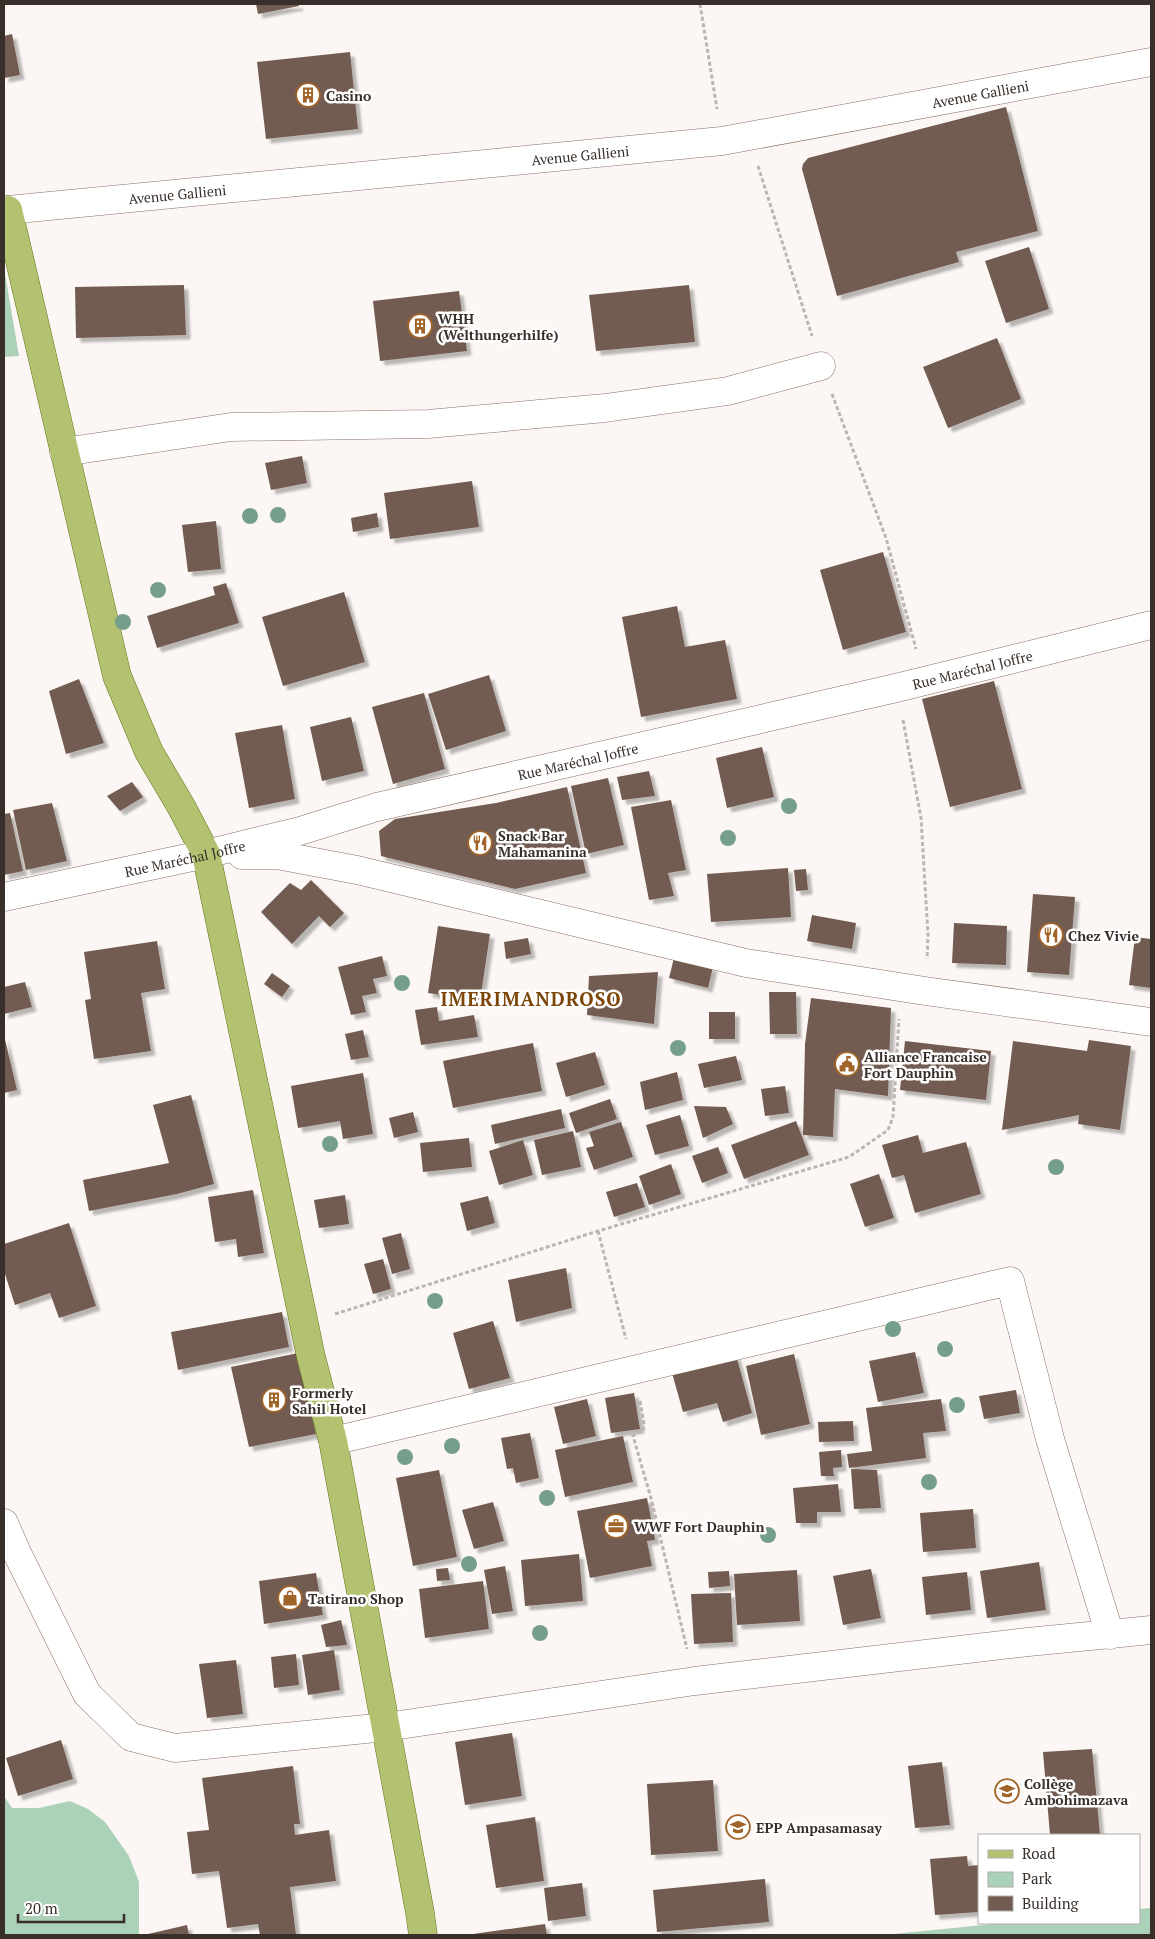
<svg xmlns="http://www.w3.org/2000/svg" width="1155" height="1939" font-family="'PT Serif',serif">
<defs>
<filter id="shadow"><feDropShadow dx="4.5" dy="4.5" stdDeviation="1" flood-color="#0004"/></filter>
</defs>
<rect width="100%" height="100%" fill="#fcf7f4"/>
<path fill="#abd1b9" d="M4 268 19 356 4 357Z
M4 1796 12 1808H39L70 1801 88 1809 105 1822 129 1856 139 1882V1935H4Z
M1151 1908V1935H883L1004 1923H1139V1909Z"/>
<path fill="#725c51" filter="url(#shadow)" d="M256 4H299V6L258 14Z
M12 34 20 75 4 78V36Z
M350 52 358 129 266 139 257 62Z
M1006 107 1038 231 956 252 959 262 837 296 802 169 803 164 808 158Z
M1029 247 1049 309 1006 323 985 261Z
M184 285 186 335 76 338 75 287Z
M689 285 695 342 596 351 589 295Z
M459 291 467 351 380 361 373 301Z
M997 338 1021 399 948 428 923 367Z
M302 456 307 483 271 490 265 463Z
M472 481 479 527 390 539 384 493Z
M377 513 379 527 353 532 351 518Z
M216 521 221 569 188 572 182 525Z
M883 552 906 632 843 650 820 570Z
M226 583 239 623 157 648 147 616 215 595 213 587Z
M344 592 365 662 283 686 262 617Z
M677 606 685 647 725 640 737 699 641 717 622 617Z
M489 675 506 731 446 750 428 694Z
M79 679 104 743 66 754 49 691Z
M994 681 1022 789 950 807 922 699Z
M424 693 445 769 393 784 372 707Z
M351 717 364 771 322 781 310 727Z
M282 725 295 799 249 808 235 733Z
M762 747 774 797 727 808 716 758Z
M649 771 655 796 622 800 617 777Z
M608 778 624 845 586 854 571 786Z
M132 782 143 797 120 811 107 796Z
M567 787 586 873 515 889 381 856 379 831 395 819 496 803Z
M671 800 686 870 668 873 674 896 649 900 631 807Z
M52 803 67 861 26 870 13 810Z
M10 813 23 871 4 875V814Z
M788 868 791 917 711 922 707 874Z
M806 869 808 890 796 891 794 870Z
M311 880 344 913 330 927 319 916 292 944 261 912 290 883 301 890Z
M1033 894 1075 897 1069 975 1027 972Z
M812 915 856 923 852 949 807 941Z
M954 923 1007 926 1006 965 952 963Z
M438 926 490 934 480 1001 428 993Z
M1135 937 1151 939V988L1129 985Z
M528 938 531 954 506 959 504 942Z
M157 941 165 989 141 993 151 1051 94 1059 85 1000 91 999 84 952Z
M382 956 387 976 373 979 377 993 362 996 366 1012 351 1015 338 967Z
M674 958 713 967 708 988 669 978Z
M658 972 654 1024 587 1015 589 976Z
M272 973 290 986 282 997 264 984Z
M25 982 32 1007 4 1014V987Z
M769 992H796L797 1034H770Z
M811 998 891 1008 888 1096 835 1089 833 1137 803 1135 805 1044Z
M437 1007 439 1021 474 1015 478 1037 421 1045 415 1010Z
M709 1012H735V1039H709Z
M363 1030 369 1057 351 1060 345 1034Z
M4 1035 17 1090 4 1093Z
M1089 1040 1131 1046 1120 1130 1078 1124 1079 1115 1002 1130 1013 1041 1087 1051Z
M905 1041 991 1051 986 1100 900 1090Z
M533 1043 542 1091 453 1108 443 1061Z
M595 1052 605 1085 566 1097 556 1063Z
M736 1056 742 1080 704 1088 698 1064Z
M677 1072 683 1100 645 1110 640 1082Z
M363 1073 373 1134 343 1139 340 1121 298 1128 291 1086Z
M785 1086 789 1113 765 1116 761 1089Z
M191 1095 214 1184 177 1194 89 1211 83 1180 169 1163 153 1105Z
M610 1099 617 1119 576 1133 569 1113Z
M694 1106 726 1107 733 1124 703 1138Z
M561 1109 565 1128 495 1144 491 1125Z
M413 1112 418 1132 394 1138 389 1118Z
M680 1115 689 1146 655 1155 646 1125Z
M796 1121 809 1155 744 1179 731 1145Z
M621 1122 633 1157 594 1170 586 1148 594 1146 589 1132Z
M573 1131 581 1167 542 1175 534 1140Z
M918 1135 923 1153 966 1142 981 1194 915 1213 904 1175 892 1178 882 1145Z
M469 1138 472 1167 423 1172 420 1143Z
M523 1140 533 1175 499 1185 489 1151Z
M718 1147 728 1173 702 1183 692 1156Z
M671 1164 681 1194 649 1205 639 1176Z
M879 1174 894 1218 865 1227 850 1184Z
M637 1183 645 1207 614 1217 606 1192Z
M253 1190 264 1253 238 1257 236 1239 215 1242 208 1197Z
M345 1195 349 1224 319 1228 314 1200Z
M488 1196 495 1223 467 1231 460 1203Z
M69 1223 96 1306 59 1318 50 1293 15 1305 4 1271V1244Z
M401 1233 410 1269 392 1274 382 1238Z
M383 1259 391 1289 373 1294 364 1264Z
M566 1268 572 1308 516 1322 508 1280Z
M282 1312 289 1347 178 1370 171 1332Z
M493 1321 510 1378 469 1389 453 1333Z
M915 1352 924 1393 878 1402 869 1361Z
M298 1353 316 1434 249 1447 231 1367Z
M794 1354 810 1424 761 1435 746 1366Z
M736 1355 752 1413 723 1422 717 1403 683 1412 672 1373Z
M1016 1390 1020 1413 984 1419 979 1396Z
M634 1393 640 1429 611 1433 605 1398Z
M587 1399 596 1436 563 1444 554 1407Z
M941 1399 946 1431 923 1433 926 1458 849 1468 847 1454 872 1451 866 1408Z
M853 1421 854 1441 819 1442 818 1422Z
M530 1433 539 1478 516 1483 513 1468 507 1469 501 1438Z
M623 1436 633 1482 565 1497 555 1450Z
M841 1450 842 1467 833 1468 834 1476H821L819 1452Z
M851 1469 877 1470 881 1508 854 1509Z
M439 1470 457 1557 413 1566 396 1478Z
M838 1484 841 1512H817V1523H796L793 1488Z
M647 1498 655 1540 647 1541 652 1566 590 1578 577 1511Z
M493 1502 504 1541 474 1549 462 1510Z
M973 1509 976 1548 923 1552 920 1513Z
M579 1554 583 1601 525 1606 521 1560Z
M1039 1562 1046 1610 987 1618 980 1571Z
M505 1566 513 1611 492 1614 484 1570Z
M448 1568 450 1580 437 1581 436 1569Z
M871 1569 881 1618 843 1625 833 1576Z
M797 1570 800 1621 737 1625 734 1574Z
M729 1571 730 1586 709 1588 708 1572Z
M967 1572 971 1610 926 1615 922 1577Z
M316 1573 323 1615 264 1624 259 1581Z
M483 1581 489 1629 425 1638 419 1589Z
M731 1593 733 1642 694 1644 691 1594Z
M341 1620 347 1645 326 1647 321 1625Z
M334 1650 340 1690 308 1695 302 1655Z
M296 1654 299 1685 274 1688 271 1657Z
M236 1660 243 1714 207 1718 199 1664Z
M512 1733 522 1796 465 1805 455 1742Z
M61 1740 73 1779 18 1796 6 1758Z
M1092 1749 1100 1835H1050L1043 1752Z
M942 1762 950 1825 915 1828 908 1766Z
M293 1766 300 1824H294L295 1835 329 1830 336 1881 290 1887 296 1935H260L258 1924 227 1928 219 1871 192 1874 187 1832 209 1830 202 1778Z
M713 1780 718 1851 651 1855 647 1784Z
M535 1817 544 1881 496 1888 486 1825Z
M967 1856 968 1866 979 1865V1912L935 1915 930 1859Z
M765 1879 769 1922 657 1932 653 1890Z
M582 1883 586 1916 548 1921 544 1888Z
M545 1924 547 1935H474L473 1934Z
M187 1925 189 1935H148V1934Z"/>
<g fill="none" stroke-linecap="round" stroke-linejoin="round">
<g stroke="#887165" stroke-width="29">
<g id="minor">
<path id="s1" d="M8 210 722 141 1151 62"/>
<path d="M64 452 231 427 428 424 605 408 728 391 821 366"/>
<path d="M242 855H277L357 870 746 963 925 991 1151 1022"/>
<path id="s2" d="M4 897 206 854 300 831 377 807 896 688 1151 625"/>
<path d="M333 1441 1010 1281 1050 1439 1110 1635"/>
<path d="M4 1523 18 1555 87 1694 131 1737 175 1748 386 1727 695 1681 1028 1642 1151 1630"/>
</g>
</g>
<g stroke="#66741a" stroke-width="29">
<path id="major" d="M4 211 8 210 117 676 149 752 182 808 206 854 311 1357 333 1441 420 1913 423 1935"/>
</g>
<path stroke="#bcb5b1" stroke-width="3" stroke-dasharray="4 2.5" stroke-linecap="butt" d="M700 4 717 109
M758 166 812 336
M832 394 886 538 916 649
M903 720 921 818 928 935 927 959
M598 1231 626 1339
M335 1314 598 1231 849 1157 888 1130 893 1117 899 1019
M640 1401 644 1424 643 1431 636 1433 633 1436 651 1498 687 1649"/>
<use href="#minor" stroke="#fff" stroke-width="28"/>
<use href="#major" stroke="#b2c271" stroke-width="28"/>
</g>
<g fill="#759f8a">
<circle cx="278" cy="515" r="8"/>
<circle cx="250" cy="516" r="8"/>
<circle cx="158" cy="590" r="8"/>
<circle cx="123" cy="622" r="8"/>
<circle cx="789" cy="806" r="8"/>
<circle cx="728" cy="838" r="8"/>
<circle cx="402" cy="983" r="8"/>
<circle cx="678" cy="1048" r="8"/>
<circle cx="330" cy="1144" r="8"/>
<circle cx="1056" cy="1167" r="8"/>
<circle cx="435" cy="1301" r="8"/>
<circle cx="893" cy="1329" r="8"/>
<circle cx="945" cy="1349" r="8"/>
<circle cx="957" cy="1405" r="8"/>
<circle cx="452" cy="1446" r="8"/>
<circle cx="405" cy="1457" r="8"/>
<circle cx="929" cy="1482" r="8"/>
<circle cx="547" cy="1498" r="8"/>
<circle cx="768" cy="1535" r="8"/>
<circle cx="469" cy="1564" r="8"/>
<circle cx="540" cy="1633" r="8"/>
</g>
<defs>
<g id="building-ring" transform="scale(1.25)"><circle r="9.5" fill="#fff" stroke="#a16428" stroke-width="1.5"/><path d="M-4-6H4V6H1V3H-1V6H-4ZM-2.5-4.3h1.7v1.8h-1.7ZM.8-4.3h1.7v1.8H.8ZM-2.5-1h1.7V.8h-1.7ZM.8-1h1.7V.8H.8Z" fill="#a16428"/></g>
<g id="restaurant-ring" transform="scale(1.25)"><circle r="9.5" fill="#fff" stroke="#a16428" stroke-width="1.5"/><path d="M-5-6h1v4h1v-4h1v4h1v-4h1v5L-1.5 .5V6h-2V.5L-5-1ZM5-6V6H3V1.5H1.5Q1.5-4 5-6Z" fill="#a16428"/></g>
<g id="civic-ring" transform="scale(1.25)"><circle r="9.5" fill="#fff" stroke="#a16428" stroke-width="1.5"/><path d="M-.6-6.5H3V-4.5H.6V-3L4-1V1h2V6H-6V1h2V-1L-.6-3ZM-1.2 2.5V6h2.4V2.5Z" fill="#a16428"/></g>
<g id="office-ring" transform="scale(1.25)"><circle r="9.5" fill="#fff" stroke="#a16428" stroke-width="1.5"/><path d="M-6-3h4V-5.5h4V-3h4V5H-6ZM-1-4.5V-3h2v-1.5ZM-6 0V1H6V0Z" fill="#a16428"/></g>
<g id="shop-ring" transform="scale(1.25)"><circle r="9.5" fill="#fff" stroke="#a16428" stroke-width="1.5"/><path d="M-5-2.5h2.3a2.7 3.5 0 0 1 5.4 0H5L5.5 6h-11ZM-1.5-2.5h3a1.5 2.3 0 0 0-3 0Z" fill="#a16428"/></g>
<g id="school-ring" transform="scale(1.25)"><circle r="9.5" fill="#fff" stroke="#a16428" stroke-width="1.5"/><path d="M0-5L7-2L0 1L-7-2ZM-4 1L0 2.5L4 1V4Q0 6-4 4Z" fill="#a16428"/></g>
</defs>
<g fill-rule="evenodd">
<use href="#building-ring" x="308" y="95"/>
<use href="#building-ring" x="420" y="326"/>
<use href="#restaurant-ring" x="480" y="843"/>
<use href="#restaurant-ring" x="1051" y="935"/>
<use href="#civic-ring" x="847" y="1064"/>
<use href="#building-ring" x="274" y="1400"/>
<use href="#office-ring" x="616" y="1526"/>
<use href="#shop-ring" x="290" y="1598"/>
<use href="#school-ring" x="1007" y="1791"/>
<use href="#school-ring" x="738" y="1827"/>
</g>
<g text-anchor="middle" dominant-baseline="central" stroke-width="5" stroke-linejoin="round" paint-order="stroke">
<g font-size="14" fill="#392f2a" stroke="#fff">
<text stroke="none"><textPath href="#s1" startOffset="980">Avenue Gallieni</textPath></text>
<text stroke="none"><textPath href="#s1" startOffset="575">Avenue Gallieni</textPath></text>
<text stroke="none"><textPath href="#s1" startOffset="170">Avenue Gallieni</textPath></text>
<text stroke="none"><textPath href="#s2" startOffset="995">Rue Maréchal Joffre</textPath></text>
<text stroke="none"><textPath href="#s2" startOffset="590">Rue Maréchal Joffre</textPath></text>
<text stroke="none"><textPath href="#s2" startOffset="185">Rue Maréchal Joffre</textPath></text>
</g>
<g font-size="14" font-weight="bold" fill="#392f2a" stroke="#fff" text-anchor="start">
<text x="326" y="95">Casino</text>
<text x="438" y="318">WHH<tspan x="438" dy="16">(Welthungerhilfe)</tspan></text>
<text x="498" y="835">Snack Bar<tspan x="498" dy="16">Mahamanina</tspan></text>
<text x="1068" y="935">Chez Vivie</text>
<text x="864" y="1056">Alliance Francaise<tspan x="864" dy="16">Fort Dauphin</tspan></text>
<text x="292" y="1392">Formerly<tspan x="292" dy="16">Sahil Hotel</tspan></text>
<text x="634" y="1526">WWF Fort Dauphin</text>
<text x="308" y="1598">Tatirano Shop</text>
<text x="1024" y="1783">Collège<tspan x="1024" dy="16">Ambohimazava</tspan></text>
<text x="756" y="1827">EPP Ampasamasay</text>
</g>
<g font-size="19" font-weight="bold" letter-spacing="1" fill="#7c4608" stroke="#fff">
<text x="531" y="998">IMERIMANDROSO</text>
</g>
</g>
<rect width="1155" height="1939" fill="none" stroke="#392f2a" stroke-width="10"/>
<rect x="978" y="1834" width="162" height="90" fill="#ffffff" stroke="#b0acaa"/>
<rect x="988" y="1850" width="25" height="8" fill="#b2c271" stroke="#b0acaa"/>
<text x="1022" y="1859" font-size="15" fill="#392f2a">Road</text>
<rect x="988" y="1872" width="25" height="15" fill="#abd1b9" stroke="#b0acaa"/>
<text x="1022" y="1884" font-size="15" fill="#392f2a">Park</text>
<rect x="988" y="1896" width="25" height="15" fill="#725c51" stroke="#b0acaa"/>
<text x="1022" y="1909" font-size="15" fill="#392f2a">Building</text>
<path d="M18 1914v8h106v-8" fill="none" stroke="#392f2a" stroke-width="2.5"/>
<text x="25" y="1914" font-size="15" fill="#392f2a" stroke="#ffffff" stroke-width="4" paint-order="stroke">20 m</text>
</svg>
